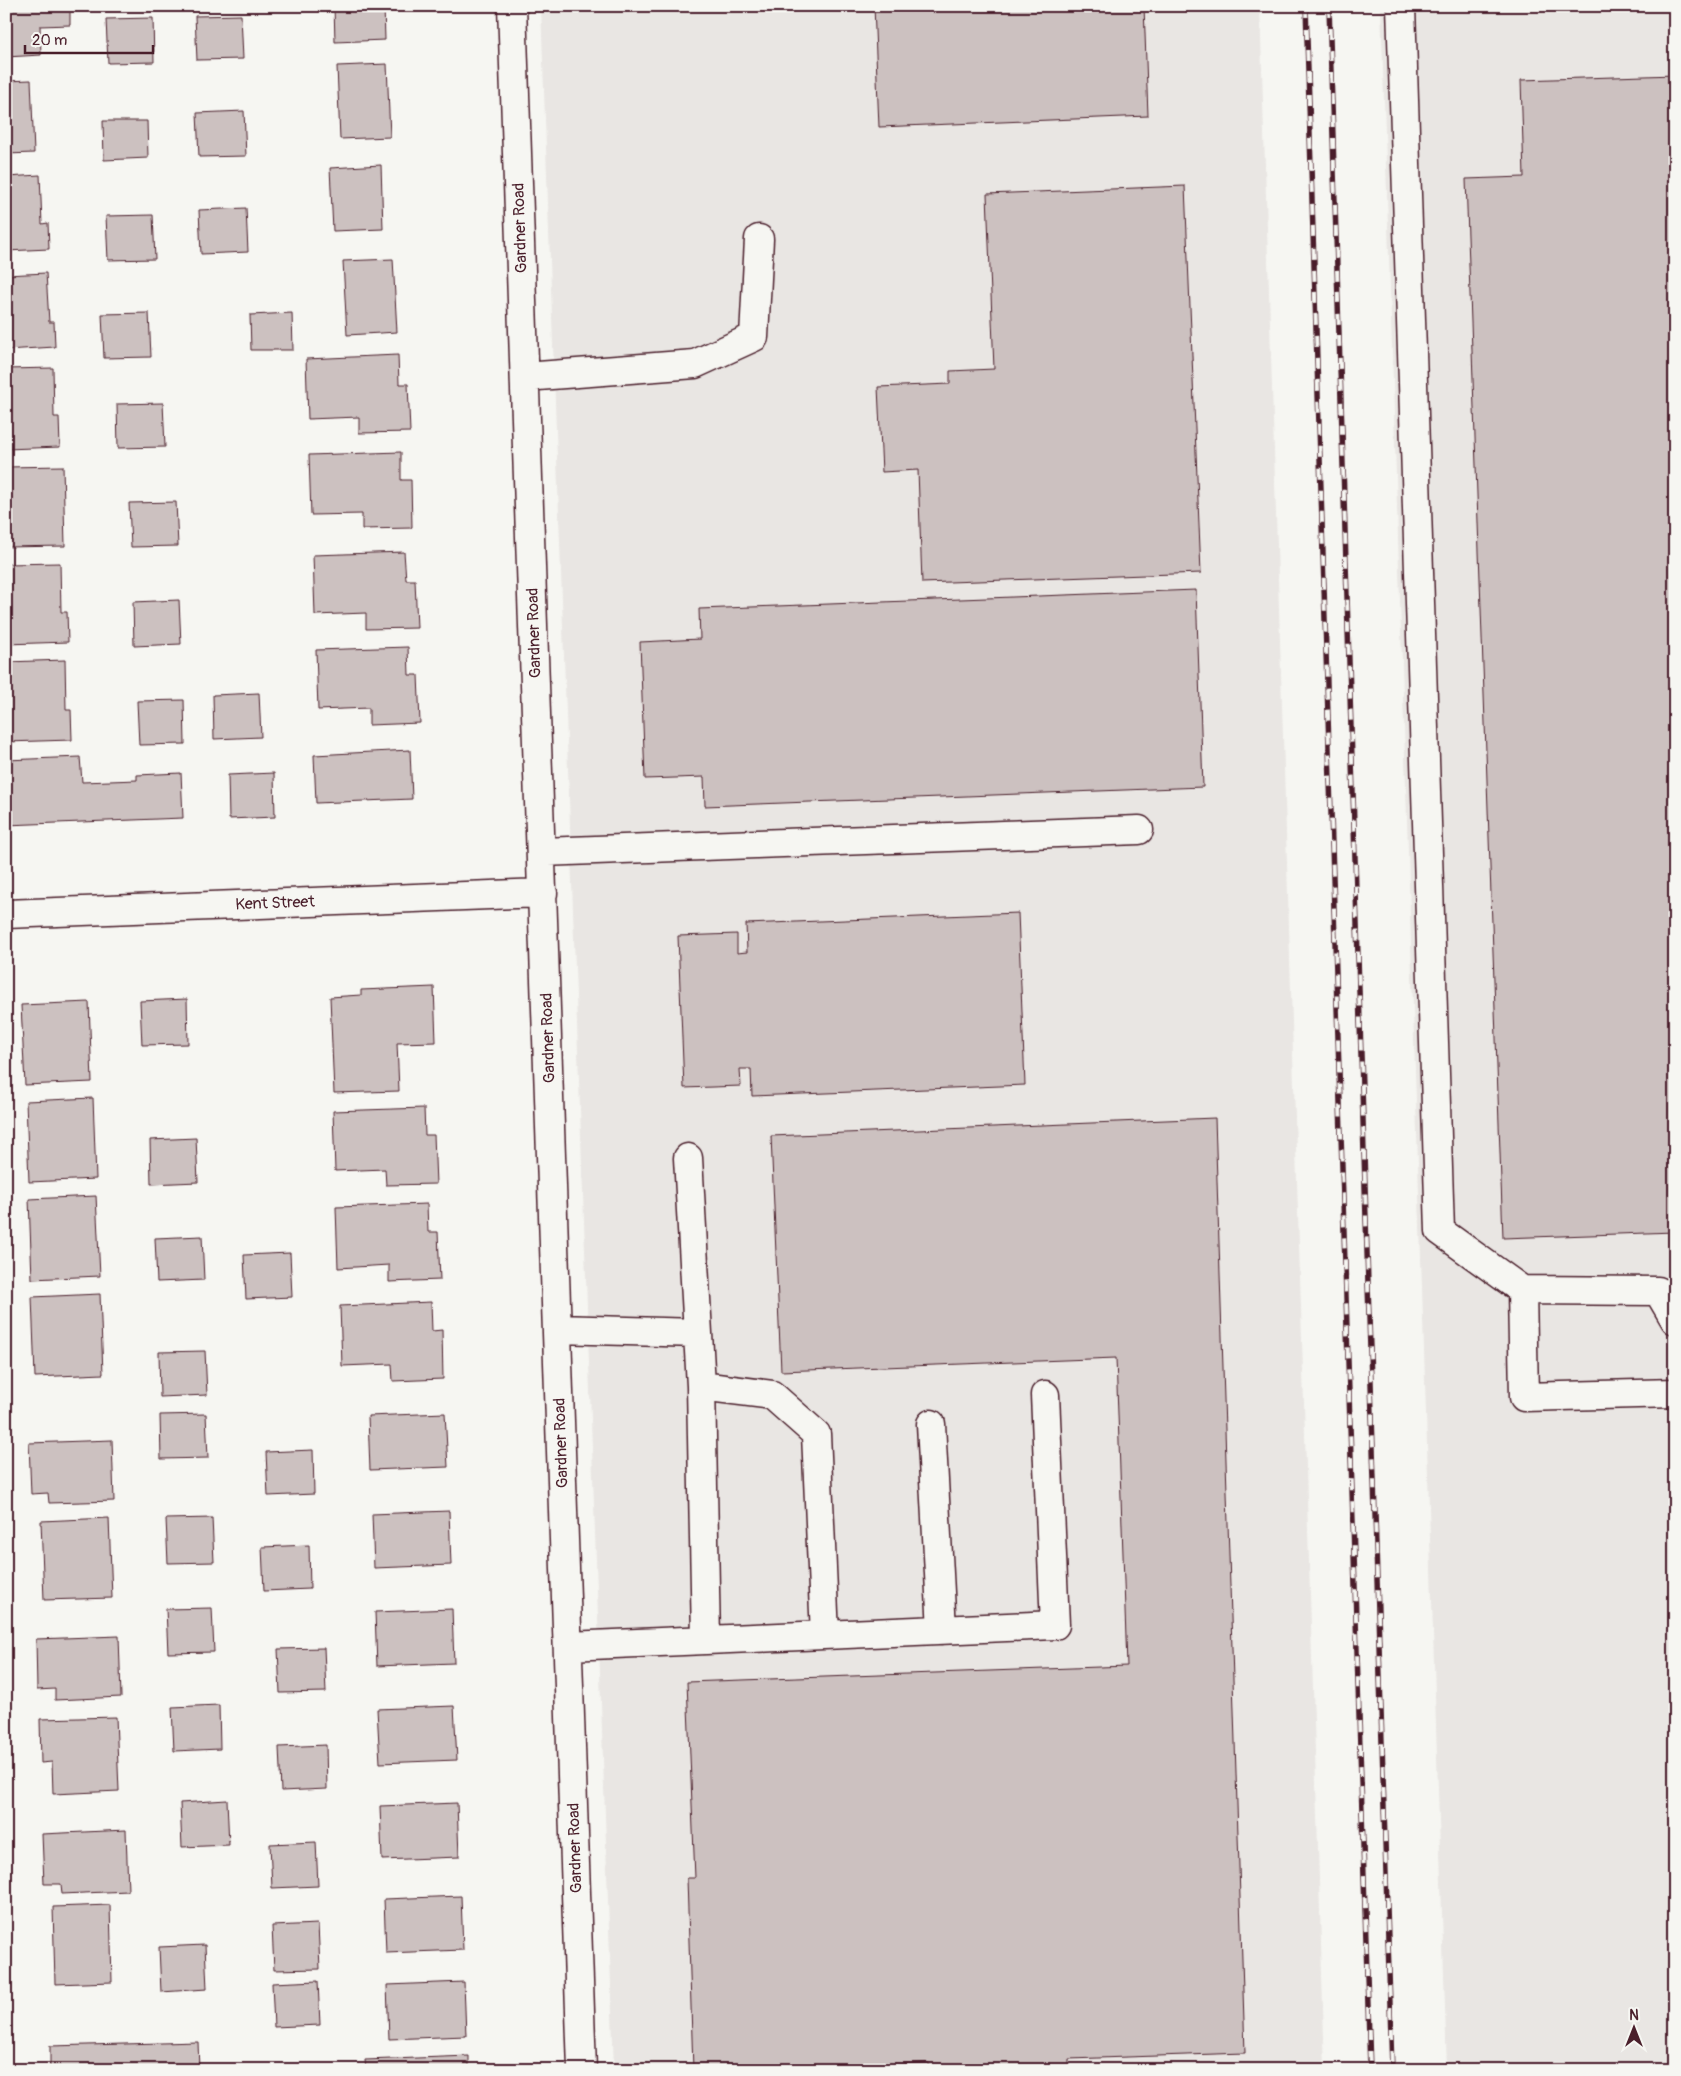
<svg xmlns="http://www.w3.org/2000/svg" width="1681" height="2076" font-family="Pangolin,sans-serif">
<rect width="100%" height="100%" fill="#f6f6f2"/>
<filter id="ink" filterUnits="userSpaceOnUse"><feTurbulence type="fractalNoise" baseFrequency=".02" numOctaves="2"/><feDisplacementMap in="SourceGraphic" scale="10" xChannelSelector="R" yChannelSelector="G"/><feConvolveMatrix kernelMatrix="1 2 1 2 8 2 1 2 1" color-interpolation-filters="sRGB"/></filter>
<g filter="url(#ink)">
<path fill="#e9e6e3" d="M541 6H1260L1325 2070H614Z
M1381 6H1675V2070H1447Z"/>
<path fill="#ccc1c0" stroke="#4a1f2b" d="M6 6H70V25L40 26 41 55 6 57Z
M334 6H384L385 40 335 42Z
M874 6H1144L1148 116 879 127Z
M241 15 243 59 197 60 195 16Z
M153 18 154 62 108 63 106 19Z
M387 64 390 137 340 139 337 66Z
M1675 75V1232L1503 1238 1466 179 1524 177 1521 80Z
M31 80 34 153 6 154V81Z
M244 111 246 156 199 157 197 113Z
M103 121H147L148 158 104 160Z
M381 165 383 229 333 231 330 168Z
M40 175 42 224 48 223 49 249 6 251V177Z
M1185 186 1201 573 922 583 918 470 882 472 878 387 950 384V371L994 369 987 194Z
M246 208 248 252 201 254 199 210Z
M153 215 155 259 108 260 106 216Z
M393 259 397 332 347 335 343 261Z
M46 273 49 322H54L55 347 6 350V275Z
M149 313 151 357 104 358 102 314Z
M292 313 293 350H251L250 315Z
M398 355 399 384H408L410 432 359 433V417L308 419 306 359Z
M53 368 54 417H59L60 447 6 449V369Z
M163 403 165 447 118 448 117 404Z
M401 452V480H411L412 528 362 529V514L311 515 309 455Z
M63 466 65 546 6 547V467Z
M176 502 178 546 131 547 129 503Z
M404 552 406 580H415L417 628 366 629V613L315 615 313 555Z
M60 563 61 612H67L68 642 6 644V564Z
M1196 590 1203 787 705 806 704 777 645 779 640 642 700 639 699 609Z
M179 600 181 644 134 646 133 602Z
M408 647 409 675H418L420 723 369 725V708L318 710 316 650Z
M65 660 66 710H71L72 740 6 742V662Z
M259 693 261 737 214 739 213 695Z
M184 700 185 744 139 745 137 701Z
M410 750 412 799 316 803 314 755Z
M80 757 82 782 137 780V775L181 773 183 818 6 825V760Z
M274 773 275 817 229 819 228 775Z
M1018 913 1025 1085 752 1096 751 1069H740L741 1086 684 1088 678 936 737 934V953L747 952 746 924Z
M434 987 436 1042 397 1043 399 1091 334 1093 330 997 361 995V990Z
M187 999 188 1044 142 1045 140 1001Z
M89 1002 92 1082 25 1085 21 1005Z
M93 1098 96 1179 29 1182 26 1101Z
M424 1108 425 1135H434L436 1184 386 1185 385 1169 335 1171 333 1111Z
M1215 1118 1245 2053 1069 2059V2070H929V2063L693 2070 687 1878H695L687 1682 1127 1666 1116 1358 781 1371 771 1136Z
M196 1138 198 1182 151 1184 150 1140Z
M96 1196 100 1276 32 1279 29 1199Z
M427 1204 428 1232H438L440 1280 389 1282V1265L338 1268 336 1207Z
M202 1236 204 1280 157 1282 155 1238Z
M290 1253 292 1297 246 1299 244 1255Z
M100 1294 103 1374 35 1377 32 1297Z
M431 1302 432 1331 442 1330 443 1379 393 1381 392 1364 342 1366 340 1306Z
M205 1351 207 1395 160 1397 159 1352Z
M445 1413 448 1467 370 1470 368 1416Z
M206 1414 208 1458 161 1459 160 1415Z
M112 1440 114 1501 49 1503 48 1493 31 1494 29 1443Z
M313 1450 314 1494 268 1496 266 1452Z
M449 1511 451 1565 374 1568 372 1514Z
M109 1518 112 1598 44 1600 41 1521Z
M212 1518 214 1562 168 1563 166 1519Z
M309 1545 310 1589 264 1591 262 1547Z
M212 1608 214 1652 168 1653 166 1609Z
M452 1609 454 1663 377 1666 375 1612Z
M119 1636 121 1697 55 1700V1689L37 1690 36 1639Z
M324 1648 326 1692 280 1693 278 1649Z
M219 1705 220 1749 174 1751 172 1707Z
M454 1706 457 1760 380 1763 377 1709Z
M116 1717 119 1791 53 1794 52 1762 41 1763 40 1719Z
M326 1745 327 1789 281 1791 279 1747Z
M227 1800 229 1845 182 1847 180 1803Z
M457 1803 459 1857 382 1860 380 1806Z
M126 1830 128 1891 62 1894 61 1884H44L42 1834Z
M316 1842 318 1886 272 1888 270 1844Z
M461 1896 463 1950 386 1953 384 1899Z
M110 1905 112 1982 55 1984 53 1907Z
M318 1924 320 1969 274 1970 272 1926Z
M205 1945 207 1989 161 1992 159 1947Z
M318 1981 320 2025 274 2027 272 1983Z
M464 1982 466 2036 389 2039 387 1985Z
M198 2042 199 2070H50V2046Z
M469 2056V2070H366L365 2060Z"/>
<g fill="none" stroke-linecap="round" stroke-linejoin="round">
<g stroke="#4a1f2b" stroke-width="31">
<path id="minor" d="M512 6 582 2070
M1401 6 1440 1231 1522 1290
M525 377 695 364 754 337 759 239
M542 852 1139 830
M6 914 543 893
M688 1158 701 1386
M1675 1320 1658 1291 1522 1290 1524 1397 1675 1393
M557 1329 698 1333
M931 1424 942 1630
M706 1639 701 1386 772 1395 816 1434 825 1635
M568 1646 1055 1625 1045 1395"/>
</g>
<use href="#minor" stroke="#f6f6f2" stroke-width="28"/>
<g stroke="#4a1f2b" stroke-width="5.5">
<path id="rail" d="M1306 6 1370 2070
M1329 6 1392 2070"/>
</g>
<use href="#rail" stroke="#f6f6f2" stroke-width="4" stroke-dasharray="11" stroke-linecap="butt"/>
</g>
</g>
<g text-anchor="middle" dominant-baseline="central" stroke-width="4.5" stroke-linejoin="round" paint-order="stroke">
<g font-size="16" fill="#4a1f2b" stroke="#f6f6f2">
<text transform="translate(520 228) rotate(-92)">Gardner Road</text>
<text transform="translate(534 633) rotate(-92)">Gardner Road</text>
<text transform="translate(275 903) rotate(-2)">Kent Street</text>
<text transform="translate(548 1038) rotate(-92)">Gardner Road</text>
<text transform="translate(561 1443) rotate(-92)">Gardner Road</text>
<text transform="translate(575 1848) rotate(-92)">Gardner Road</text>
</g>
</g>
<rect width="1681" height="2076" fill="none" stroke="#f6f6f2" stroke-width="25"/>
<rect x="12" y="12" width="1656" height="2051" fill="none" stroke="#4a1f2b" stroke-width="2" filter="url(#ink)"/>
<g transform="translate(1634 2028)" stroke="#f6f6f2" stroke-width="4" paint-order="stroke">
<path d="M0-4L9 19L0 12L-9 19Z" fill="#4a1f2b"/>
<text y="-8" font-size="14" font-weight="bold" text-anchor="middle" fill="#4a1f2b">N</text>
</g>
<path d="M25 45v8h128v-8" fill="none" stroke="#4a1f2b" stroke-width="2.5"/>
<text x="32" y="45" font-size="15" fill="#4a1f2b" stroke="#f6f6f2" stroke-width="4" paint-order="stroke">20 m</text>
</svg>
